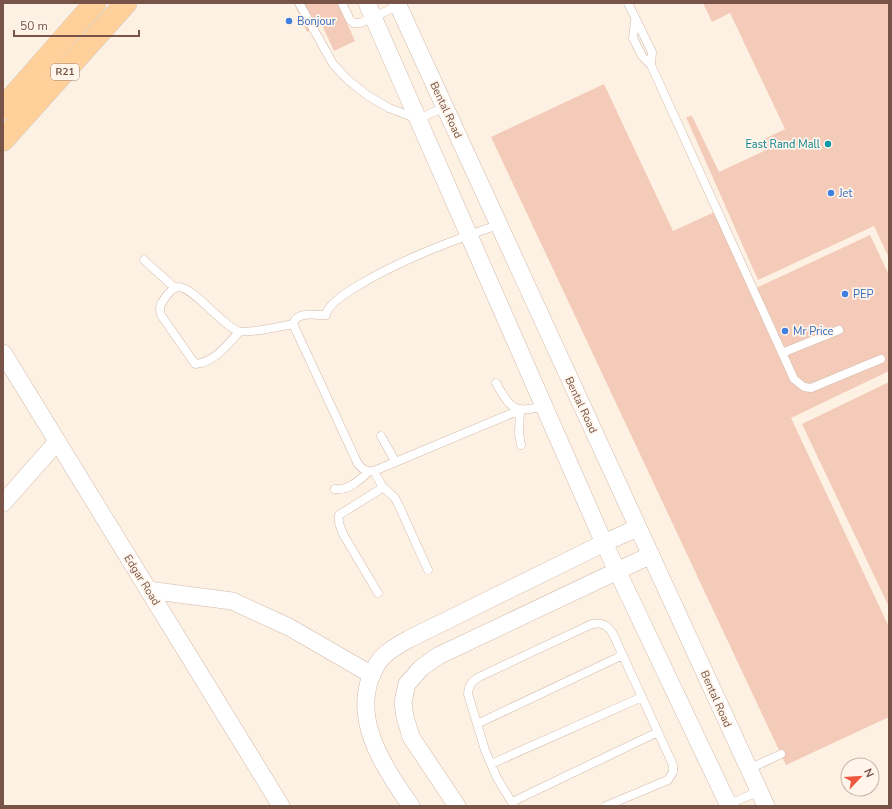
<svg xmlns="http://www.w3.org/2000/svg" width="892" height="809" font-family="'Nunito Sans',sans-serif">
<rect width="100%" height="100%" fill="#fdf1e3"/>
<path fill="#f4cbb9" d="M294 3H338L355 41 334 51 322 25 307 32Z
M703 3H889V258L874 226 758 280 686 117 692 116 719 172 768 149 764 139 785 129 730 13 712 22Z
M604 84 673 231 719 210 756 288 870 235 889 275V371L791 418 889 627V717L786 765 491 137Z
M889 382V607L802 424Z"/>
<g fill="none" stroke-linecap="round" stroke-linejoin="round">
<g stroke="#d1b9ab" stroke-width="9">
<path id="lane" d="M299 3 333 64 348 80 367 95 389 108 418 119 445 107
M342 3 350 20 354 23H360L400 5
M628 3 652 52 651 65
M635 21 633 38 642 56 651 65 794 379 804 387 811 388 881 359
M498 225C448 242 400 260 354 288 346 293 327 305 326 315 316 316 297 310 293 324L358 464C363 470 367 472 374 471L520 410 519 433 521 445
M144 260 175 288
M239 332C228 344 214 363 195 364L161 315C159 308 160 304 165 298 167 294 174 287 179 287 194 288 222 325 238 331 247 334 283 326 293 324
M782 353 839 330
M496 383C512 411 514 413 545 406
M381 436 395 461
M374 471 382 486 395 498 399 506 428 570
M335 489C348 491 360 480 368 472
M378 593 343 534C341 528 337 521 339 515L379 490 382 486
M477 724 623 655
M491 764 642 697
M749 769 781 754
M512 802 658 732
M514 806 497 778 485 750 468 694C469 685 471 682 479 677L592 624C602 622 608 625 613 634L673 765V772L668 780 606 806
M726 806 759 791"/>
</g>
<g stroke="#d1b9ab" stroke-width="18">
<path id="street" d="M367 3 604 543 729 806
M397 3 766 806
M3 353 281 806
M3 503 57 442
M148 590 232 601 289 627 372 675
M411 806C383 767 348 714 376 666 383 653 397 646 409 639L604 543 637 528
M457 806 411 737 405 717 403 702 407 684 421 668 438 656 651 555"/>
</g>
<g stroke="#d9cfcb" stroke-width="23">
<path id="primary" d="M3 108 95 3
M3 140 126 3"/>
</g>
<use href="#lane" stroke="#fff" stroke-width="8"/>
<use href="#street" stroke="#fff" stroke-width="17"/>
<use href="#primary" stroke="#ffd099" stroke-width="22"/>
</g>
<g fill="#3f7fe0" stroke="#fff5eb" stroke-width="1.5">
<circle cx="289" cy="21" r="4"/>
<circle cx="831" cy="193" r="4"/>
<circle cx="845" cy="294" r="4"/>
<circle cx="785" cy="331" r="4"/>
</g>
<circle fill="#0f9aa8" stroke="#fff5eb" stroke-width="1.5" cx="828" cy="144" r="4"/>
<g text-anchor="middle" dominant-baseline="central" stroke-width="3.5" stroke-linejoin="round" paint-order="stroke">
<rect fill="#fff5eb" stroke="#a08478" stroke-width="1" x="51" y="64" width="28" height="16" rx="3"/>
<g font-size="10" font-weight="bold" fill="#775447">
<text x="65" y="72">R21</text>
</g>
<g font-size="11" fill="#366cbe" stroke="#fff5eb" text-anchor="start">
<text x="297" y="21">Bonjour</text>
<text x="839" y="193">Jet</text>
<text x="853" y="294">PEP</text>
<text x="793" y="331">Mr Price</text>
</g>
<g font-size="11" fill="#775447" stroke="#fff5eb">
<text transform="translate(446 110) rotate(65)">Bental Road</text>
<text transform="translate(581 405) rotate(65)">Bental Road</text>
<text transform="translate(142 580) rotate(58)">Edgar Road</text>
<text transform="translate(716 699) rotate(66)">Bental Road</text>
</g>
<g font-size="11" fill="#0d838f" stroke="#fff5eb" text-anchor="end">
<text x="820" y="144">East Rand Mall</text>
</g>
</g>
<rect width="892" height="809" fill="none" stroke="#775447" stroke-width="8"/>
<g transform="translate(860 777) rotate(65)"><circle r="19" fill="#fff5eb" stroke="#c9b5a9"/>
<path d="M0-3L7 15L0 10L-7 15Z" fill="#ee5841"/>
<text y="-6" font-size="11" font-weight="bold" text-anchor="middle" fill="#775447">N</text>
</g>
<path d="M14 30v6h125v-6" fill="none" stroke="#775447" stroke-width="2"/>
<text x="20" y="30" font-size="12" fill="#775447" stroke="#fff5eb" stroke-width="3" paint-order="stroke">50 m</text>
</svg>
